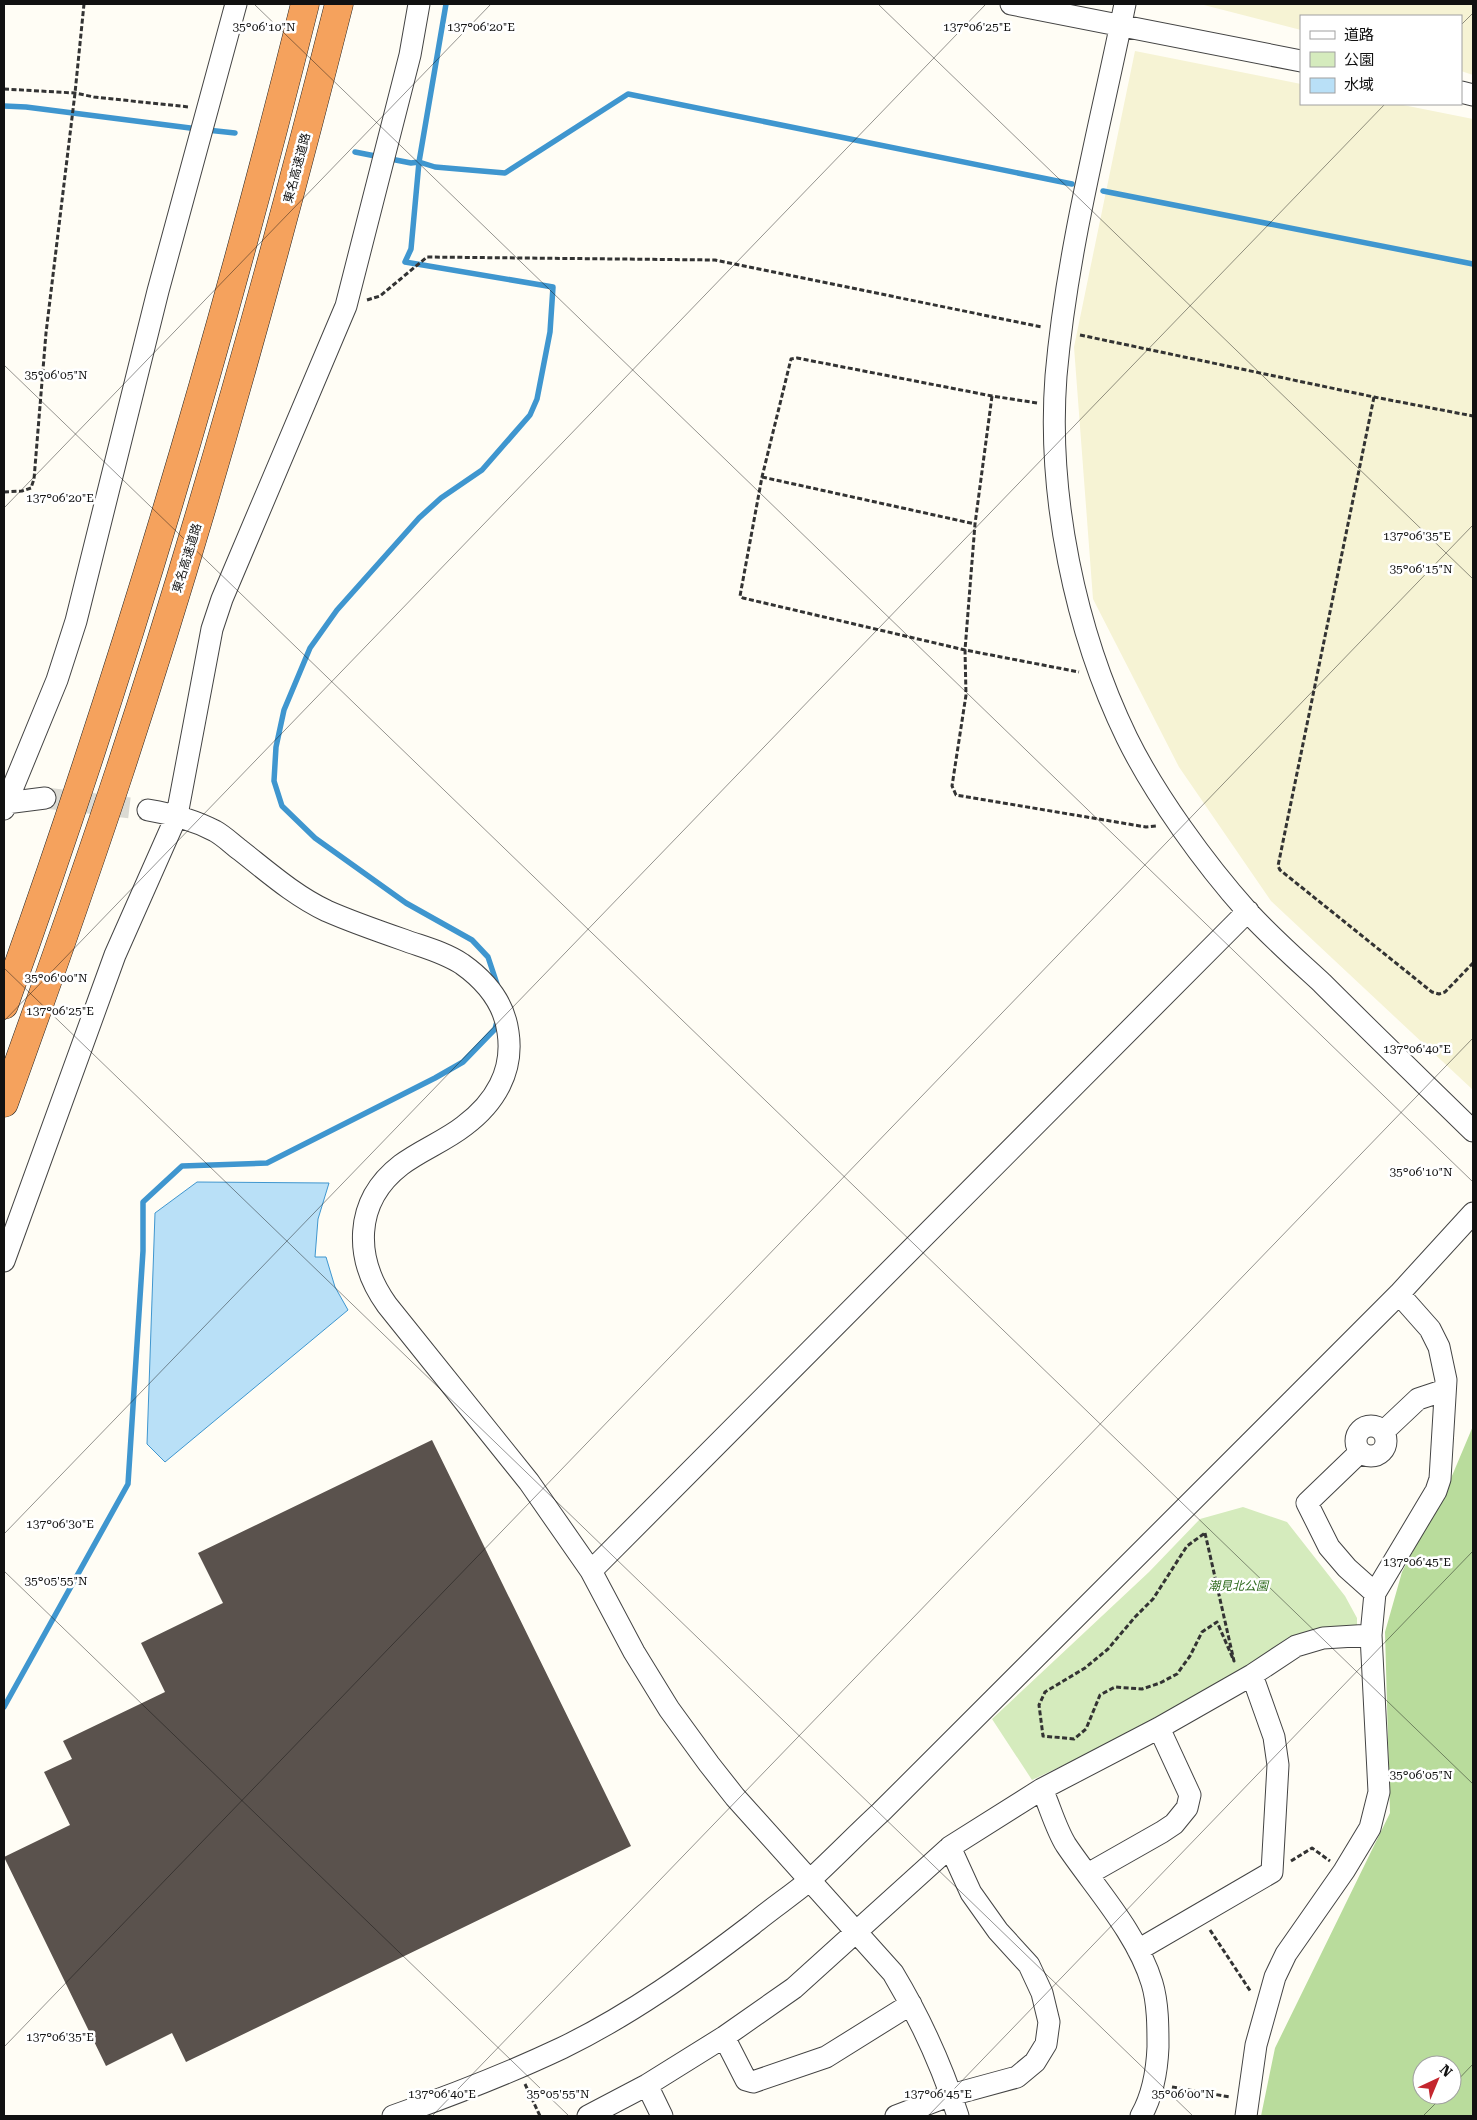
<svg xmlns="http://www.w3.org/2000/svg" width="1477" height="2120" font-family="'Roboto Serif','Noto Sans JP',serif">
<rect width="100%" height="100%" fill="#fffdf5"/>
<path fill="#f6f3d4" d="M1200 4H1473V75L1461 71V16H1301V30Z
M1135 51 1301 84V104H1398L1473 119V1090L1271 901 1179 767 1093 599 1074 347Z"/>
<path fill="#d5ebbd" d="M1243 1507 1287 1522 1345 1596 1357 1618V1627L1032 1780 992 1719 1149 1572 1200 1519Z"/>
<path fill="#b9dc9c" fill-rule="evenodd" d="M1473 1426V2116H1261L1275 2048 1390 1813 1385 1632 1402 1572 1449 1483ZM1422 2065H1452V2095H1422Z"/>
<path fill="#b9e0f7" stroke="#3f96cf" d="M197 1182 329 1183 318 1219 315 1257H326L335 1287 348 1310 165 1462 147 1444 155 1213Z"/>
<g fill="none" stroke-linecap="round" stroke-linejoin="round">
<path stroke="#3f96cf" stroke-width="5.5" d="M446 4 419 162 411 249 405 262 553 287 550 332 537 399 530 415 482 470 441 498 419 518 337 610 310 648 284 710 276 747 274 781 282 806 315 838 406 903 472 940 488 957 498 987
M4 106 26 107 198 129
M207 130 235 133
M355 152 411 163 419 162 435 167 505 173 628 94 1072 184
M1103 191 1473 264
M4 1707 128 1484 143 1251V1202L182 1166 267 1163 435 1078 463 1062 495 1029 498 1018"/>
</g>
<path fill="#5a524d" d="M432 1440 631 1846 186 2062 172 2033 106 2066 4 1857 70 1825 44 1772 72 1759 63 1741 165 1692 141 1643 223 1603 198 1553Z"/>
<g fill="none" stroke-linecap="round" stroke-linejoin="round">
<path stroke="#dbdad3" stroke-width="21" stroke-dasharray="21 11" stroke-linecap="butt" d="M45 798 148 810"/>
<g stroke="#444" stroke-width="23">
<path id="minor" d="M1011 4 1301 61
M1125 4C1100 127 1067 250 1056 376 1047 495 1075 631 1127 738 1155 795 1205 864 1248 912 1271 937 1297 960 1322 983 1372 1033 1423 1082 1473 1131
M1461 92 1473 95
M6 803 45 798
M4 809 57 680 76 621 158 291 236 4
M148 810C172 814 194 820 215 831 224 836 232 844 240 850 268 872 295 896 327 911 352 922 378 931 404 940 423 947 444 952 462 964 486 981 504 1002 508 1032 514 1071 495 1103 464 1126 445 1141 421 1150 401 1165 353 1202 354 1259 387 1305L529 1482 591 1571 634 1652 669 1709 709 1764 735 1797 893 1973C920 2018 942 2066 958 2116
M4 1261 115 955 177 815 212 629 222 599 346 306 410 55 419 4
M1356 1441a15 15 0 1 1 30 0a15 15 0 1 1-30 0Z
M1383 1432 1418 1399 1445 1390
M1360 1452 1307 1503 1329 1547 1347 1568 1375 1593
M591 1571 1248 911
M1042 1789C1050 1807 1056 1829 1066 1845 1095 1888 1137 1933 1152 1983 1158 2003 1158 2027 1158 2047 1157 2071 1153 2095 1141 2116
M1088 1874 1162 1832 1174 1824 1187 1808 1190 1795 1159 1728
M1138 1950 1272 1872 1278 1765 1274 1737 1252 1675
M724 2037 746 2080 753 2082 826 2057 911 2004
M647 2085 662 2116
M393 2116C450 2096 507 2074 562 2048 630 2015 693 1970 753 1924 771 1909 792 1895 810 1880 834 1858 857 1834 881 1812L1399 1294 1473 1213
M588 2116 647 2085 724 2037 794 1988 950 1847 1042 1789 1159 1728 1252 1675 1296 1646 1323 1638 1371 1635
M896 2116 951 2095 1017 2077 1035 2062 1046 2044 1049 2022 1042 1993 1029 1965 998 1931 971 1893 950 1847
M1246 2116 1256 2045 1275 1977 1286 1954 1344 1871 1370 1828 1379 1792 1371 1635 1375 1593 1436 1491 1440 1479 1446 1380 1439 1347 1430 1329 1399 1294"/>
</g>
<g stroke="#222" stroke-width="29">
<path id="highway" d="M4 1005C122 677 221 342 305 4
M4 1103C44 992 83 882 120 770 203 518 274 261 339 4"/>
</g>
<path stroke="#333" stroke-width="3" stroke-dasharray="5 2.5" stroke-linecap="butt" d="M4 89 75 93 94 97 189 107
M367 300 380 296 427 257 715 260 1042 327
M1080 335 1374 397 1473 416
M992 396 975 524 965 650 966 695 952 786 956 795 1146 827 1156 826
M1374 397 1278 866 1280 870 1432 992 1439 994 1445 992 1473 963
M1037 403 992 396 797 358 791 359 762 477 740 596 743 598 965 650 1079 672
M762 477 975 524
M4 492 22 491 31 488 34 479 46 333 75 93 84 4
M1205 1533 1234 1661 1217 1622 1202 1632 1190 1656 1177 1674 1160 1683 1142 1689 1115 1687 1100 1695 1086 1729 1074 1739 1043 1736 1039 1705 1045 1692 1085 1668 1108 1649 1135 1617 1153 1599 1187 1546Z
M1291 1861 1312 1848 1330 1861
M1210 1930 1251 1992
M525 2084 540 2116
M1172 2087 1230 2097"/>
<use href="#minor" stroke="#fff" stroke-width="21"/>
<use href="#highway" stroke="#f5a25d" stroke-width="28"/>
</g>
<path fill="none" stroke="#111" stroke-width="1" stroke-opacity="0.45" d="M254 4 1473 1182M878 4 1473 579M1461 25 1473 13M4 365 1473 1784M4 508 491 4M4 968 1193 2116M4 1021 986 4M4 1534 1385 104M4 1571 569 2116M4 2047 1473 525M1452 2086 1473 2064M432 2116 1473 1038M928 2116 1473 1551M1423 2116 1444 2095"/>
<g text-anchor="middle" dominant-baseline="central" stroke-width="5" stroke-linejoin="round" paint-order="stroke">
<g font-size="12" fill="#111" stroke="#fff">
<text transform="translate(297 168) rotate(-75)">東名高速道路</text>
<text transform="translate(187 558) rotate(-73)">東名高速道路</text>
</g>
<g font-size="12" font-style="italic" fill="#2f6b1f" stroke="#fff">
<text x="1238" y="1586">潮見北公園</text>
</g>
</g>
<g font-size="12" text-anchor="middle" fill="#111" stroke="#fff" stroke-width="5" stroke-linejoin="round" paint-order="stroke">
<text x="264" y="31">35°06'10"N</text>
<text x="481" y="31">137°06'20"E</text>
<text x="977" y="31">137°06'25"E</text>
<text x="56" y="379">35°06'05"N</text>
<text x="60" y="502">137°06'20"E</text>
<text x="1417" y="540">137°06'35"E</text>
<text x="1421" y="573">35°06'15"N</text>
<text x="56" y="982">35°06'00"N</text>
<text x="60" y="1015">137°06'25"E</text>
<text x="1417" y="1053">137°06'40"E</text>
<text x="1421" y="1176">35°06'10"N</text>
<text x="60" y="1528">137°06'30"E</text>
<text x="1417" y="1566">137°06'45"E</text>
<text x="56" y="1585">35°05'55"N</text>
<text x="1421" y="1779">35°06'05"N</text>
<text x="60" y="2041">137°06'35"E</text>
<text x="442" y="2098">137°06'40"E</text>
<text x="938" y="2098">137°06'45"E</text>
<text x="558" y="2098">35°05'55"N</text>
<text x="1183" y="2098">35°06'00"N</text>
</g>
<rect width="1477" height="2120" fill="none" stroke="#111111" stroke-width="10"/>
<rect x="1300" y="15" width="162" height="90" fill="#ffffff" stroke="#a0a0a0"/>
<rect x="1310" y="31" width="25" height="8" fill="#ffffff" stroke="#a0a0a0"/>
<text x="1344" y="40" font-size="15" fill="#111111">道路</text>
<rect x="1310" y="52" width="25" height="15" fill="#d5ebbd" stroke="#a0a0a0"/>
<text x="1344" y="65" font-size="15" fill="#111111">公園</text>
<rect x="1310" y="78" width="25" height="15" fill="#b9e0f7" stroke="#a0a0a0"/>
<text x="1344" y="90" font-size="15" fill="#111111">水域</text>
<g transform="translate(1437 2080) rotate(44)"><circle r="24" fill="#ffffff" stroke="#a0a0a0"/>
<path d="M0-4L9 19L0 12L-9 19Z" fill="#c4262e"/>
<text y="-8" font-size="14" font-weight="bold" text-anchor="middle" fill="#111111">N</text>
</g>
</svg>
